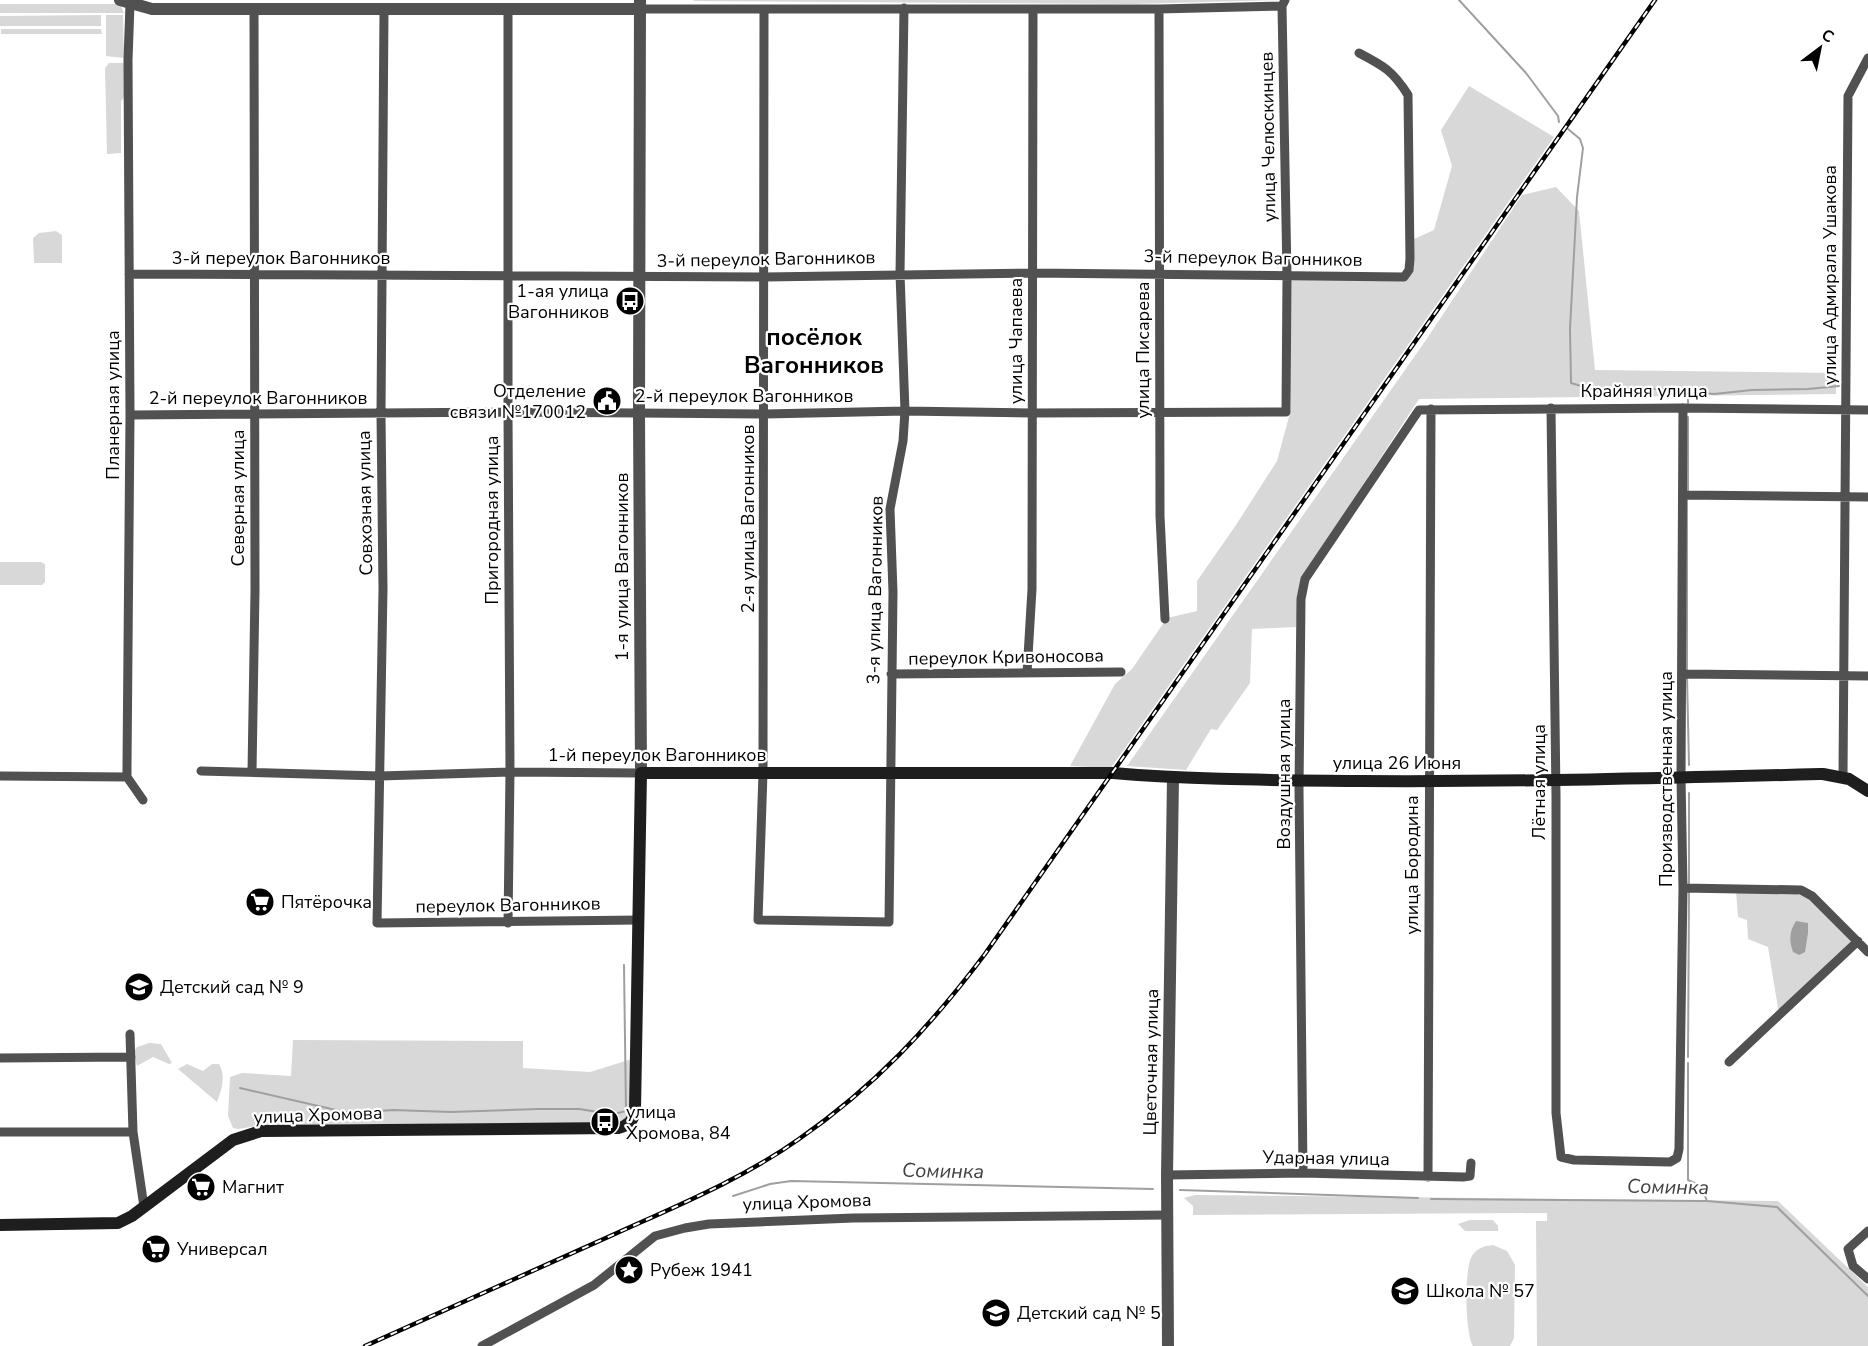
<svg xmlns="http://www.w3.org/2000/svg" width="1868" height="1346" font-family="'Nunito Sans',sans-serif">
<rect width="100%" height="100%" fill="#fff"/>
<path fill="#d8d8d8" d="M695 0H1279L1134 4 693 1Z
M0 4H120L124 13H0Z
M101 15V26H0V16Z
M106 15H123L124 58 106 56Z
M1 29H101L102 34H1Z
M109 63H123L126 66V96L121 101V153L107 154 105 68Z
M1469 86 1554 137 1111 768 1070 766 1115 684 1132 669 1167 618 1197 611V581L1236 525 1277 461 1291 409 1290 278 1406 280 1414 239 1434 230 1452 166 1441 130Z
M1556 187 1579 211 1595 370 1836 373V394L1419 399 1300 581 1296 627 1252 629 1250 683 1217 730 1211 729 1186 770 1127 766 1426 340 1522 195Z
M56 231 62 235V263H34L33 238 39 233Z
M0 562H41L45 564V582L42 585H0Z
M1736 891H1789L1808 898 1854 941 1779 1014 1768 947 1748 939 1747 920 1738 917Z
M293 1040 523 1041V1068L590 1072 632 1059V1110L624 1120 613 1123 263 1125 238 1129 233 1128 228 1116 230 1077 242 1073 291 1076Z
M149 1043 161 1044 172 1063 169 1064 153 1057 137 1066 133 1052 137 1047Z
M187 1064 203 1071 212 1064H219C226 1076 222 1089 217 1102L178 1069Z
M1195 1195 1778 1201 1868 1287V1346H1537L1536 1221H1547V1213L1193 1215V1206L1184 1198Z
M1470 1220H1493L1498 1226V1231H1465L1458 1224Z
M1493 1245 1507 1251 1515 1265 1514 1338 1510 1346H1473C1465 1333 1464 1268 1472 1256 1477 1248 1484 1246 1493 1245Z"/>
<path fill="#9f9f9f" d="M1796 921 1808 923V933L1805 952 1799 955 1793 952C1789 940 1789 932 1796 921Z"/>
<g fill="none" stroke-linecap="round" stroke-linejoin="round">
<path stroke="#9f9f9f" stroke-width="2" d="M1459 0 1526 73 1558 116 1559 122
M1568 129 1580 139 1583 148 1577 197 1570 329 1571 383 1588 388 1669 389 1714 394 1752 390 1808 389 1839 386
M1688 391V403
M1688 491V417
M1687 671V500
M1687 677 1689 765
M1689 884V793
M1688 1057 1689 891
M1688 1063V1180L1701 1186 1707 1201
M240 1088 349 1113 393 1110 451 1112 539 1109H579L611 1114
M618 1113 626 1111 624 965
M1180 1190 1418 1198
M733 1196 770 1184 791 1181 1153 1189
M1431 1199 1707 1201 1777 1207 1868 1296"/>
<path stroke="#515151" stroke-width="9" d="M130 4 128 60 130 415 127 766V777L143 800
M640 9H1159L1282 6
M764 9 763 773 758 920 889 922 893 592 890 509 903 441 905 411 900 274 904 8
M1159 9 1160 516 1165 619
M384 10 381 414 383 589 377 923 639 920
M129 274 765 277 1033 273 1404 277 1409 270 1410 259 1408 95C1393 71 1384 66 1359 53
M1551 408 1556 796V1113L1561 1157 1574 1160 1670 1162 1677 1158 1679 1149 1683 888 1681 778 1683 408
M130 415 508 412 765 414 905 411 1032 413 1286 412 1287 275 1282 6 1285 0
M1683 495 1868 497
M1027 673 1032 589 1033 9
M891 674 1121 672
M1682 674 1868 676
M201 771 380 776 510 772 641 773
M252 772 255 591 254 8
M0 776 127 777
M1843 777 1848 96 1868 58
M1683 888 1801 890 1812 896 1868 952
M508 923 510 772 508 412V9
M130 1034 133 1132 144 1207
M0 1058 131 1057
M1729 1062 1858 941
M0 1132H133
M1303 1173 1299 789 1301 599 1305 579 1419 410 1683 408 1868 410
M1167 1175 1303 1173 1463 1177 1470 1176 1471 1163
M1428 1177 1431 409
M1868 1231 1848 1249 1853 1266 1868 1279
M482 1346 594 1285 655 1236 685 1228 709 1224 853 1218 1168 1215"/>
<path stroke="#515151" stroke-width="12" d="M120 0 152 9H640
M640 0 639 414 641 773
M1168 1346 1167 1175 1173 778"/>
<path stroke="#1e1e1e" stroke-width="12" d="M0 1225 118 1223 132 1216 233 1140 261 1131 618 1128C628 1126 634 1120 635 1110L641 773H1113C1195 780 1277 780 1359 781 1514 782 1668 778 1823 774L1849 779 1868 791"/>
<g stroke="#000" stroke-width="4.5">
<path id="rail" d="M365 1346C449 1308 533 1271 617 1233 679 1205 744 1178 799 1139 874 1087 930 1027 985 954L1655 0"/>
</g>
<use href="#rail" stroke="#fff" stroke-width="2" stroke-dasharray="7" stroke-linecap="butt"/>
</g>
<defs>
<g id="bus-disc" transform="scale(1.5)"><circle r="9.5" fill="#000" stroke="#fff"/><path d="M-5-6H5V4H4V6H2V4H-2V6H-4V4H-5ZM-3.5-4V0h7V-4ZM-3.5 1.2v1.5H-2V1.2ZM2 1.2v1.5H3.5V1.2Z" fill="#fff"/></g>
<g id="civic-disc" transform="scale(1.5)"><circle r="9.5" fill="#000" stroke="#fff"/><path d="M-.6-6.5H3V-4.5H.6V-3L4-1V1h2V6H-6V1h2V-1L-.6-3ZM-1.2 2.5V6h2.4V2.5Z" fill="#fff"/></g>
<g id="supermarket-disc" transform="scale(1.5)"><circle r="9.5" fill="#000" stroke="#fff"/><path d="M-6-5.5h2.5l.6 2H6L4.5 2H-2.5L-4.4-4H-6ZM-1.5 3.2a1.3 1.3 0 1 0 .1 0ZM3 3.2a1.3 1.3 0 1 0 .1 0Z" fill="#fff"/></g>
<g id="school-disc" transform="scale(1.5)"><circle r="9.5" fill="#000" stroke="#fff"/><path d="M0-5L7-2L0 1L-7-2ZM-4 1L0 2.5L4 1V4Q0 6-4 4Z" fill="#fff"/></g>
<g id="sight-disc" transform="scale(1.5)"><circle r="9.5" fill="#000" stroke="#fff"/><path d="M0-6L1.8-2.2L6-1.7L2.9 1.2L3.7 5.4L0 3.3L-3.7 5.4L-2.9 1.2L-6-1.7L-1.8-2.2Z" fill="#fff"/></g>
</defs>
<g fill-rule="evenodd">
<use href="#bus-disc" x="630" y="301"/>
<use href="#civic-disc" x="607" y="401"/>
<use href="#supermarket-disc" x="260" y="902"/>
<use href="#school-disc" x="139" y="987"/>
<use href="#bus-disc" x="605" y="1122"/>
<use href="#supermarket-disc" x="201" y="1187"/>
<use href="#supermarket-disc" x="156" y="1249"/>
<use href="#sight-disc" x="629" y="1270"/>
<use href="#school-disc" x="1405" y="1291"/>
<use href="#school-disc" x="996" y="1313"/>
</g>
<g text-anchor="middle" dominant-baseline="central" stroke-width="4.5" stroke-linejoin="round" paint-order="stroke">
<g font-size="18" fill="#000" stroke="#fff">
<text transform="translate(1268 137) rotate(-91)">улица Челюскинцев</text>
<text x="281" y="258">3-й переулок Вагонников</text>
<text transform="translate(1253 258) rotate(1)">3-й переулок Вагонников</text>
<text transform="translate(766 259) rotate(-1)">3-й переулок Вагонников</text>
<text transform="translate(1830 275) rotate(-90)">улица Адмирала Ушакова</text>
<text transform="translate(1016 341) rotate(-90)">улица Чапаева</text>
<text transform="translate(1143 350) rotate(-90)">улица Писарева</text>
<text x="1644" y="391">Крайняя улица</text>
<text x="744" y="396">2-й переулок Вагонников</text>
<text x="258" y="398">2-й переулок Вагонников</text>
<text transform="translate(113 405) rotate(-90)">Планерная улица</text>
<text transform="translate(238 498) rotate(-90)">Северная улица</text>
<text transform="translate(365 503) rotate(-91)">Совхозная улица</text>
<text transform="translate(748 519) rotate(-90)">2-я улица Вагонников</text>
<text transform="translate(492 520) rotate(-90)">Пригородная улица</text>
<text transform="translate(622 567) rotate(-90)">1-я улица Вагонников</text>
<text transform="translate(875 590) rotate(-89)">3-я улица Вагонников</text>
<text transform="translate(1006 657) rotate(-1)">переулок Кривоносова</text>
<text x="657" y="755">1-й переулок Вагонников</text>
<text x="1397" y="763">улица 26 Июня</text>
<text transform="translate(1284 774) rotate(-90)">Воздушная улица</text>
<text transform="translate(1666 779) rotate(-90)">Производственная улица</text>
<text transform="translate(1539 782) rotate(-90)">Лётная улица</text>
<text transform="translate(1412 865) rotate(-90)">улица Бородина</text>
<text transform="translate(508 905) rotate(-1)">переулок Вагонников</text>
<text transform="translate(1151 1062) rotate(-89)">Цветочная улица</text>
<text transform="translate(318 1115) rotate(-2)">улица Хромова</text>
<text transform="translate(1326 1158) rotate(1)">Ударная улица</text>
<text transform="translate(807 1202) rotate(-2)">улица Хромова</text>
</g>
<g font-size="18" fill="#000" stroke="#fff" text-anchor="start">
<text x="609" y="291" text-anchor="end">1-ая улица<tspan x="609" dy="21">Вагонников</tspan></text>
<text x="586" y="391" text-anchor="end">Отделение<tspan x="586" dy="21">связи №170012</tspan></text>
<text x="281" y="902">Пятёрочка</text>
<text x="160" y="987">Детский сад № 9</text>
<text x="626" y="1112">улица<tspan x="626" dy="21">Хромова, 84</tspan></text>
<text x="222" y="1187">Магнит</text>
<text x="177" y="1249">Универсал</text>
<text x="650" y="1270">Рубеж 1941</text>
<text x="1426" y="1291">Школа № 57</text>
<text x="1017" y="1313">Детский сад № 5</text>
</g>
<g font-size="20" font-style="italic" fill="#404040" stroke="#fff">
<text transform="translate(943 1171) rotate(1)">Соминка</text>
<text transform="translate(1668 1187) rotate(1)">Соминка</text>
</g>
<g font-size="24" font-weight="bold" fill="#000" stroke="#fff">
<text x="814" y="337">посёлок<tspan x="814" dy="28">Вагонников</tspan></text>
</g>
</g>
<g transform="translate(1820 48) rotate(32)" stroke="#ffffff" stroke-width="4.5" paint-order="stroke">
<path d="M0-4.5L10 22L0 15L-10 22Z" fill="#000000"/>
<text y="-9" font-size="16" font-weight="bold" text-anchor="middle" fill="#000000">С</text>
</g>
</svg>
